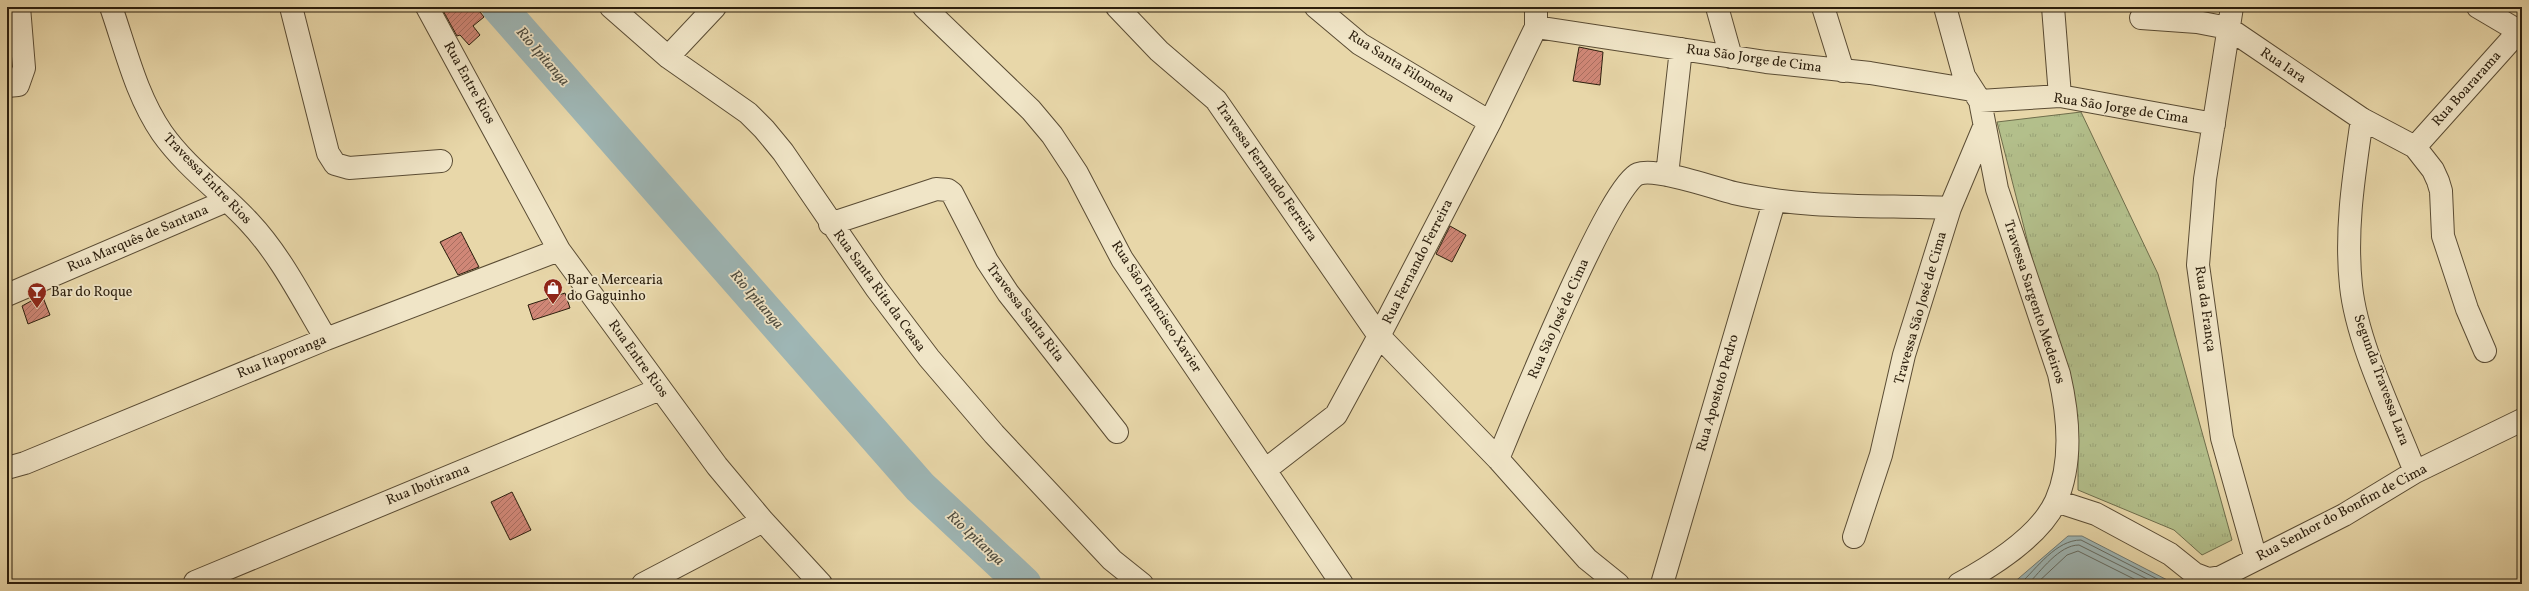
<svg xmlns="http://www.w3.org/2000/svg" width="2529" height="591" font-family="Vollkorn,serif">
<defs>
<pattern id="grass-tufts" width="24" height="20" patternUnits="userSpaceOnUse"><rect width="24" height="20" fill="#b3bf8b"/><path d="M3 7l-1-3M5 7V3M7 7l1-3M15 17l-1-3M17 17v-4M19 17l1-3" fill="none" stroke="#9aa477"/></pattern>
<pattern id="building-hatch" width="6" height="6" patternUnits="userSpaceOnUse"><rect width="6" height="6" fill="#d08777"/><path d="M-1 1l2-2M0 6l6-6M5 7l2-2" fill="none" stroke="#a96e60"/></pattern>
</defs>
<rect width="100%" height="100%" fill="#e8d7a9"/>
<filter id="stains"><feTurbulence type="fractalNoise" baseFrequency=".005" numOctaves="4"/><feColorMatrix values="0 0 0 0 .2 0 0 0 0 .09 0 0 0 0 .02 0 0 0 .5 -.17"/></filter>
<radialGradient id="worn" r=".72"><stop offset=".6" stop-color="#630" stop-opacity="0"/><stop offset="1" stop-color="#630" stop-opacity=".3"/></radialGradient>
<path fill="url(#grass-tufts)" stroke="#6f6e4c" d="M2081 112 2158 274 2232 540 2202 555 2174 530 2078 490V438L1997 122Z"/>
<path fill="#9eb6b5" stroke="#707972" d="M2068 536H2082L2175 584H2012Z"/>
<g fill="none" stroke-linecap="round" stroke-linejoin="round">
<path stroke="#646a61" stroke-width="1" d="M2020 584C2037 568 2056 540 2081 540L2167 584
M2028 584C2041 571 2059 545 2079 545L2157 584
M2036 584 2067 555 2078 551 2144 584"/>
<path stroke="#9eb6b5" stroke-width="35" d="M499 7 920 487 1024 584"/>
</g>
<path fill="url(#building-hatch)" stroke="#2b1e0d" d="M441 7H476L484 17 473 26 480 35 469 45 460 35 457 36Z
M1579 47 1603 52 1600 85 1573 81Z
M1450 226 1466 235 1452 262 1436 254Z
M461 232 479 267 458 275 440 242Z
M565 293 570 308 533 320 528 305Z
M42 295 50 315 28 324 22 306Z
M512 492 531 530 510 540 491 502Z"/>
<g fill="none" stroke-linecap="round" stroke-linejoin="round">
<g stroke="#5a4c34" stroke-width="24">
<path id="minor" d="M111 7C126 50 136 95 162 133 186 167 221 192 249 222 281 256 302 299 326 339
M291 7 328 153 335 164 349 168 441 161
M427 7 559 250 717 466 763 521 821 584
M611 7 668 57 748 113 764 129 783 152 876 288 929 358 994 434 1112 560 1142 584
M924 7 1031 110 1052 135 1077 173 1122 259 1342 584
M1117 7 1159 51 1216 100 1379 336 1498 459 1587 559 1618 584
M1316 7 1360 44 1490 122
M1717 7 1731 57
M1823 7 1843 71
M1945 7 1964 76 1980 101 1997 189 2059 374C2068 413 2073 463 2056 501 2040 536 1992 566 1959 584
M2053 7 2060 96
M2232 7 2205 179 2198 265 2222 438 2256 559
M2478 7 2522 33
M2141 18 2197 22 2228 28 2362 119 2415 147 2433 170 2438 181 2441 191 2443 236 2467 309 2485 351
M1536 27 1766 62 1870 73 1972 90
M668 57 715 7
M7 86 18 85 24 68 19 7
M1980 101 2060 96 2214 124
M2362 119C2354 175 2345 229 2351 286 2357 344 2394 417 2415 472
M2415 147 2519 31
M1667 175 1681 49
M830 224 936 189 948 190 952 193 987 261 1008 293 1117 432
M7 295 226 201
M1498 459C1515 418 1609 185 1638 174 1656 167 1714 188 1734 193 1804 209 1879 205 1950 208
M7 468 25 463 326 339 559 250
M1265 470 1336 415 1379 336 1490 122 1536 27V7
M2056 501 2096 514 2170 554 2195 574 2208 579 2221 577 2344 515 2415 472 2522 420
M1854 537 1881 455 1904 355 1950 208 1984 127
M195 582 660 389
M643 584 763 521
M1662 584 1774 202"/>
</g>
<use href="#minor" stroke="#f0e5c7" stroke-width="22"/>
</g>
<defs>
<g id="shop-pin" transform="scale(1)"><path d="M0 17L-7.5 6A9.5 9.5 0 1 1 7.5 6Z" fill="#8f2418" stroke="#f0e5c7"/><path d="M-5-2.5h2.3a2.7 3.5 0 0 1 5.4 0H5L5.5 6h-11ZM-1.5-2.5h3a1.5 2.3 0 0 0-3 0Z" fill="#fff"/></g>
<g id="bar-pin" transform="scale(1)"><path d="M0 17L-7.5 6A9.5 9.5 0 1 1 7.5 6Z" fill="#8f2418" stroke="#f0e5c7"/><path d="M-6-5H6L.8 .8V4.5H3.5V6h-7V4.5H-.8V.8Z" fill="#fff"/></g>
</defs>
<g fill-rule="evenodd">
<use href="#shop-pin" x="553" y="288"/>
<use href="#bar-pin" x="37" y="292"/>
</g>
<g text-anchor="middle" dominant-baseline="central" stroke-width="3.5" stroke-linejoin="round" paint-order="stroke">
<g font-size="14" fill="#2b1e0d" stroke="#f0e5c7">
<text transform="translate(1754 59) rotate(8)">Rua São Jorge de Cima</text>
<text transform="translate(2283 66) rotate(34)">Rua Iara</text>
<text transform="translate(1401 67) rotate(32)">Rua Santa Filomena</text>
<text transform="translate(469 83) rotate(61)">Rua Entre Rios</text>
<text transform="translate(2467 89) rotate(-48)">Rua Boararama</text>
<text transform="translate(2121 109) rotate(9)">Rua São Jorge de Cima</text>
<text transform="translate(1266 172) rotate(55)">Travessa Fernando Ferreira</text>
<text transform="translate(207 179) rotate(46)">Travessa Entre Rios</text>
<text transform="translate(138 239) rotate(-23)">Rua Marquês de Santana</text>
<text transform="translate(1418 262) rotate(-63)">Rua Fernando Ferreira</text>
<text transform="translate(879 291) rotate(54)">Rua Santa Rita da Ceasa</text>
<text transform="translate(2034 302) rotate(72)">Travessa Sargento Medeiros</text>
<text transform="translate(1156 307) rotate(57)">Rua São Francisco Xavier</text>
<text transform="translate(1921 308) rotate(-74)">Travessa São José de Cima</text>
<text transform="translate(2205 309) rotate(82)">Rua da França</text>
<text transform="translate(1025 313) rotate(53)">Travessa Santa Rita</text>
<text transform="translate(1559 319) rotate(-66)">Rua São José de Cima</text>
<text transform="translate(282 357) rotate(-22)">Rua Itaporanga</text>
<text transform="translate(638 359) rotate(54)">Rua Entre Rios</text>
<text transform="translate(2381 380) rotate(70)">Segunda Travessa Lara</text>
<text transform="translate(1718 393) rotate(-74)">Rua Apostoto Pedro</text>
<text transform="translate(428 485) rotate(-22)">Rua Ibotirama</text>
<text transform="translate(2342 513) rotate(-28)">Rua Senhor do Bonfim de Cima</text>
</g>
<g font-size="14" fill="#2b1e0d" stroke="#f0e5c7" text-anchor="start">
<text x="567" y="280">Bar e Mercearia<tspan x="567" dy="16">do Gaguinho</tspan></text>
<text x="51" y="292">Bar do Roque</text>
</g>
<g font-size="15" font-style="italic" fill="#4e4c3f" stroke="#f0e5c7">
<text transform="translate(542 57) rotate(49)">Rio Ipitanga</text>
<text transform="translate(756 300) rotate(49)">Rio Ipitanga</text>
<text transform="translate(975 539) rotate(43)">Rio Ipitanga</text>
</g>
</g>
<rect width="2529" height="591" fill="none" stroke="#e8d7a9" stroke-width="24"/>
<rect x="8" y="8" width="2513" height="575" fill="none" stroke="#2b1e0d" stroke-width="2"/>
<rect x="12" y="12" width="2505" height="567" fill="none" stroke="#2b1e0d"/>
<rect width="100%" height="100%" filter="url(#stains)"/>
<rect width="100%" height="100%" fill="url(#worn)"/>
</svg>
